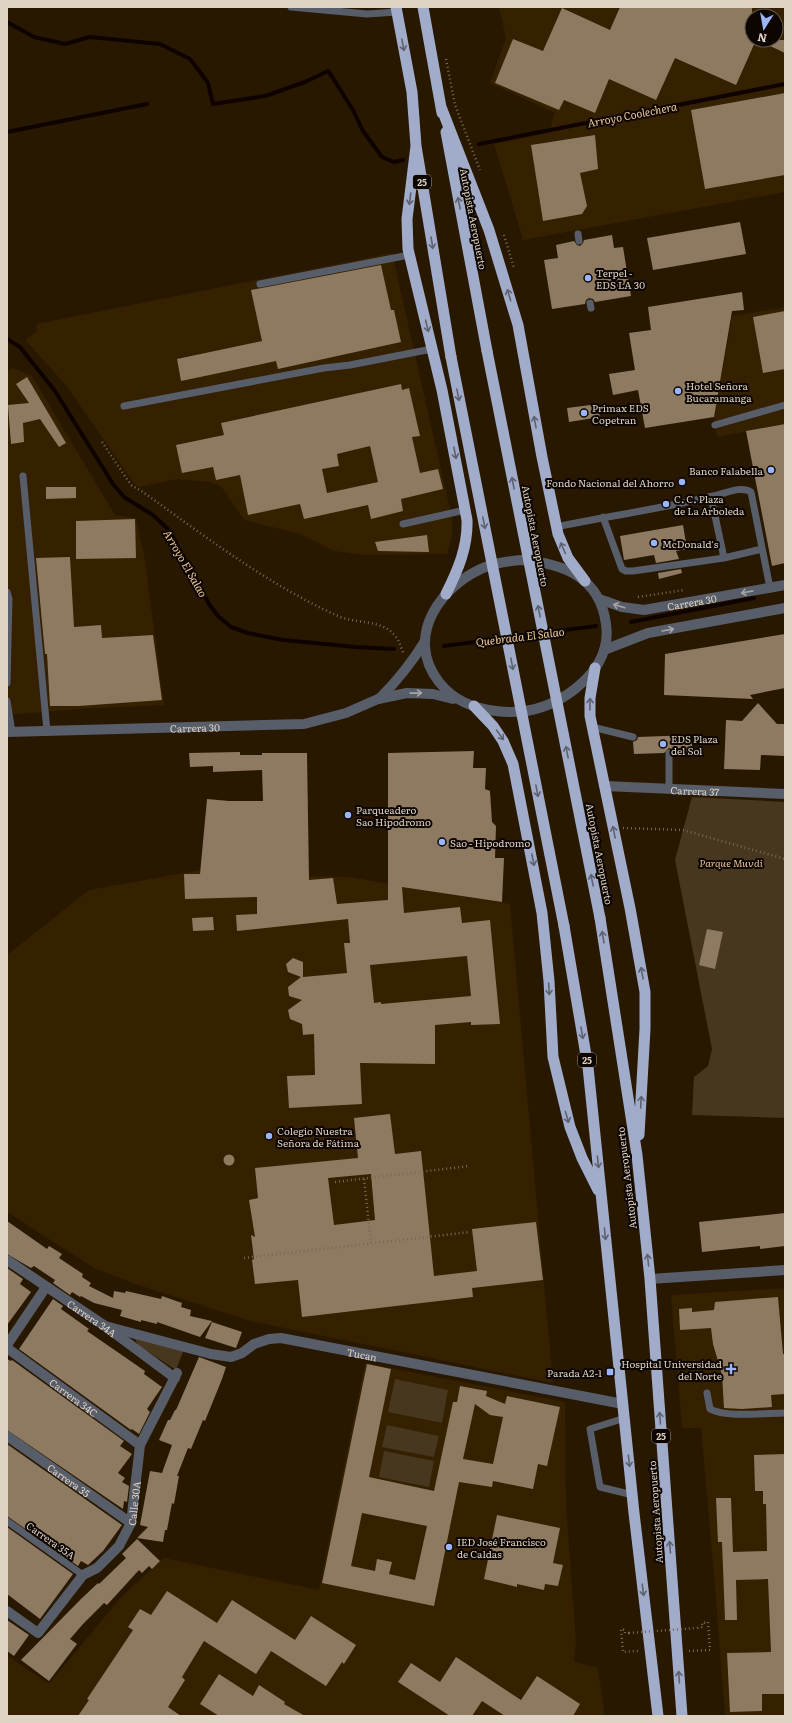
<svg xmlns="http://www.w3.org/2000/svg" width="792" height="1723" font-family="Literata,serif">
<rect width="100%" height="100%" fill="#291800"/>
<path fill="#352000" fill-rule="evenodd" d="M499 7H785V192L523 240 494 144 549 133 555 113 490 83 506 38ZM752 16H776V40H752Z
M392 253 452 518V536L447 554 364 555 334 551 300 534 244 520 221 486 210 482 177 479 139 487 133 482 65 384 25 340 37 331 36 324Z
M785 307V424L717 437 714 417 732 316Z
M13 368 32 376 115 515 136 518 145 560 164 705 79 709 7 715V371Z
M200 870 236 875 349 877 510 904 553 1383 250 1321 135 1284 94 1268 7 1212V955L89 890Z
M785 1288V1716H725L715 1587 701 1428H682L671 1295Z
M365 1363 565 1402 566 1504 576 1641 574 1662 598 1668 605 1716H7V1655L49 1684 122 1596 164 1558 319 1590Z"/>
<path fill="#48371f" d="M692 797 785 802V1118L692 1115 694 1077 708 1066 712 1049 675 860Z
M134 1337 184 1349 176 1370 138 1345Z
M395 1379 448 1390 442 1423 388 1412Z
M387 1425 439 1436 434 1457 382 1447Z
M384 1451 434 1461 429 1487 379 1477Z"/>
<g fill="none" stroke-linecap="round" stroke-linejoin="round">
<path stroke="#0f0300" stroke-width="4" d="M7 22 34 37 65 44 90 37 160 44 190 59 208 83 213 104 265 96 305 82 328 71 331 75 353 110 363 131 382 157 394 162 403 160
M7 132 147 104
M479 144 785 84
M7 339 20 347 55 391 113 484 124 497 153 515 169 530 209 604 218 616 231 627 248 633 283 640 356 647 394 649
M631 622 754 598
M444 646 596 626"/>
</g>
<path fill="#8d7a60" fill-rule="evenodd" d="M620 7H752V40H756L736 85 675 58 656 100 609 79 595 113 564 100 559 110 495 83 513 39 543 51 562 8 610 30Z
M757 40H785V53Z
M785 93V175L705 189 691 110Z
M595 135 598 169 580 173 587 206 582 214 543 221 531 145Z
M740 222 746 254 653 270 647 238Z
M612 235 614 248 623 247 631 296 595 302 593 299 589 298 586 300 585 304 552 309 544 260 558 258 556 245 574 241 577 245 580 246 583 243 584 240Z
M381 265 391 310H394L401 342 278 369 276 361 181 381 177 359 262 341 251 290Z
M742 292 744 310 732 311 714 417 645 428 638 390 613 395 609 374 635 370 629 333 651 330 648 307Z
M785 311V369L763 373 753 317Z
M27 377 66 443 59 447 40 419 23 423 24 442 11 444 8 405 29 403 16 384Z
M401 384 402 390 409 388 420 436 412 437 420 473 438 469 443 489 401 499 403 511 371 519 368 505 304 519 300 504 248 515 240 475 216 480 213 467 182 473 176 445 224 435 221 423ZM370 446 378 482 327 493 322 469 339 466 337 454Z
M598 404 600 417 569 422 567 408Z
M785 424V563L772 566 746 431Z
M46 487H76V498L46 499Z
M135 519 136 558 76 559V521Z
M683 525 687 549 676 551 679 559 656 563 654 555 624 560 620 536Z
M427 535 429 552 378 551 375 542Z
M70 557 74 627 101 625 102 638 153 635 162 700 79 706H50L47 654H45L36 558Z
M681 569 682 573 659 579 658 573Z
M785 634V688L750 695 753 699 664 695 665 654Z
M758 703 777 724H785V756L761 755 760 770 724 769 726 720 742 721Z
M692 735V752H674L672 749 669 748 664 753 634 754 633 742 637 740 638 737Z
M474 751 473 768H486L485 789 490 791 492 822 496 826 495 858H504L502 902 402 887 404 913 460 907 462 923 490 920 500 1024 471 1025V1022L435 1025V1064L360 1063 362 1104 289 1108 287 1076 315 1075 314 1034 303 1035 302 1024 290 1019 288 1010 302 1000 289 996 288 987 301 977 288 972 286 964 293 958 303 962V977L347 973 344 943H350L348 919 237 931 236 915 257 914V897L185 899 184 874H200L207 799 229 801H263L262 770 213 772V766L190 767 189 753 240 752V755H262V753H307L309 880 333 878 337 904 388 900V753ZM467 956 471 996 381 1004V1002L374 1003 370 965Z
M213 917 214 930 193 931 192 918Z
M707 929 723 932 715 969 699 965Z
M390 1114 395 1154 421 1151 434 1276 477 1271 472 1229 536 1222 543 1280 472 1288 473 1297 302 1317 298 1280 255 1284 252 1260 254 1259 251 1235 255 1237 249 1200 258 1198 255 1168 358 1158 354 1118ZM371 1174 375 1220 334 1225 328 1178Z
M223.5 1160a5.5 5.5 0 1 1 11 0a5.5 5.5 0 1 1-11 0Z
M785 1213V1246L760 1249V1246L702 1252 699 1222Z
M7 1221 47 1249 49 1246 62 1254 59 1258 83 1274 82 1277 91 1283 89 1286 113 1298 114 1291 125 1293 126 1291 161 1299 162 1296 182 1303 181 1307 191 1310 190 1316 212 1321 200 1337 157 1322V1324L141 1320V1322L120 1316 122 1310 94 1303 81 1296 80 1297 72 1292 70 1295 53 1283 55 1280 34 1266 31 1268 7 1254Z
M7 1268 23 1279 20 1284 31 1292 7 1325Z
M778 1297 783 1354H785V1394L771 1395 772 1407 742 1409 724 1408 722 1375 713 1344 711 1328 680 1330 679 1309 692 1308V1312L714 1310 715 1302Z
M53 1299 63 1306 61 1309 89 1329 87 1331 145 1371 144 1374 162 1387 147 1409 150 1412 139 1434 132 1429 131 1430 19 1349Z
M212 1322 242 1332 236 1348 205 1338Z
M199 1357 226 1367 222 1379 205 1421 203 1420 191 1449 188 1448 177 1476H179L174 1504 172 1503 167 1530H165L163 1542 137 1538 148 1527 140 1525 150 1471 162 1473 172 1445 159 1440 168 1420H170L175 1410H176Z
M7 1359 11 1361 12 1360 124 1441 120 1446 132 1454 118 1473 125 1478 122 1482 129 1486 127 1502 124 1501 123 1509 7 1430Z
M367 1364 391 1369 369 1477 434 1491 453 1402H457L460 1386 487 1391 486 1396 505 1404 507 1396 560 1407 547 1466 538 1464 533 1489 493 1481 492 1487 459 1482 434 1606 322 1583ZM475 1404 490 1415 503 1417 493 1464 463 1459ZM362 1513 427 1526 415 1580 389 1574 392 1562 377 1559 375 1571 351 1566Z
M7 1444 122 1525 103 1551 88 1565 81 1561 78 1566 7 1516Z
M785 1454V1694H762V1711L730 1712 727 1653 771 1652 768 1579 736 1580 737 1620H725L722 1542H718L716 1498H731L733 1552 767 1551 766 1504H763V1491H755L754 1455Z
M497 1515 560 1528 553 1563 563 1565 558 1586 545 1584 544 1590 517 1584V1587L484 1579Z
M7 1527 73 1574 40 1619 7 1594Z
M137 1539 160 1561 152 1569 149 1566 142 1573 139 1570 107 1605 104 1603 83 1624 70 1639 77 1644 49 1681 21 1660 81 1599 98 1583 99 1584 126 1558 122 1554Z
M167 1591 217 1623 232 1600 295 1640 311 1616 356 1645 344 1664 342 1662 326 1686 271 1651 256 1674 204 1641 182 1677 185 1680 168 1707 181 1716H78L89 1700 87 1699 133 1630 128 1627 140 1609 151 1615Z
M7 1620 29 1635 14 1656 7 1651Z
M456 1657 521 1700 537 1676 580 1704 573 1716H505L482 1701 472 1716H450L398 1682 411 1663 440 1682Z
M219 1674 253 1696 259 1685 285 1702 284 1704 305 1716H219L200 1704Z"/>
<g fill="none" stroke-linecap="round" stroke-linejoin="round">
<path stroke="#786955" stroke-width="2.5" stroke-dasharray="1 3" stroke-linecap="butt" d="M446 59 455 105 480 170
M504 235 514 268
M102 442 131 485 143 492C206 537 267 584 338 616 356 624 383 619 396 637 400 642 401 649 404 654
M638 597 684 590
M623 828 683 830 785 859
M364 1179 371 1243
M335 1182 469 1166
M244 1258 470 1232
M629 1633H625V1630L621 1629 623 1652 638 1651
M689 1651 710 1650 708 1622 702 1623 703 1627 697 1628"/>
<path stroke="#585d6a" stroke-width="7" d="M291 7 367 14 397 12
M578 234 579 241
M260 284 409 255
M590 303 591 308
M124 406 324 368 350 365 432 349
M715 425 785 405
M23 476 47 731
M711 497 724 558
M603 517 622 569 626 571H633L724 558 762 549
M403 524 465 510
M556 527C608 516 661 509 713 496 724 494 741 485 751 492L770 588
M7 592 9 599 7 683
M7 701 12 732
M592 727 633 737
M669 753V789
M707 1393 710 1409C726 1418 765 1413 785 1413
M625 1418 590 1429 600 1487 633 1495
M7 1521 83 1575"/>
<g stroke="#585d6a" stroke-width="10">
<path id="s1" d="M605 786 785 794"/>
<path id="s2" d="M7 1260 105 1326 175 1378"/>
<path d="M650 1279 785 1270"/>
<path id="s3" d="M105 1326 211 1354 231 1357 242 1353 254 1344 269 1339 281 1338 623 1404"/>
<path d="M7 1345 46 1287"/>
<path id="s4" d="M7 1348 140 1445"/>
<path id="s5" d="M7 1436 131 1523"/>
<path id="s6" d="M7 1611 38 1633 83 1575 97 1568 119 1546 131 1523 140 1445 177 1373"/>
</g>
<g stroke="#585d6a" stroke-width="10">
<path d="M521 560C563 563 600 577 606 624 610 651 595 673 575 689 552 707 525 715 496 711 473 708 454 701 439 682 403 636 442 583 488 566 499 562 510 561 521 560Z"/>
<path id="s7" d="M599 599 622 607 644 610 785 585"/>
<path d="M604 650 648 633 785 608"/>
<path d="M379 699C398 680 411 664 425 641"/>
<path id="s8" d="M7 732 304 724 346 713 378 699 407 693 433 694 453 699"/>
</g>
<path stroke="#a1acca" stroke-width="11" d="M396 7 412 92 416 146 451 357
M423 7 442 113
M441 107 489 230 518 325 542 457 558 534 568 558 585 581
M446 132 487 351
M416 146 407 219 408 249 442 390 467 520C468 547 458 570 446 594
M595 668 590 698V716L630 908 645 992V1029L639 1135
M474 706 493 726 503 741 513 764 542 913 549 981 553 1057 570 1127 582 1158 598 1190
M600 918 637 1155 650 1279 682 1716
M564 926 588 1067 634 1513 658 1716"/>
<path stroke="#786955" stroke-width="2.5" stroke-dasharray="1 3" stroke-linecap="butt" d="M629 1633 697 1628"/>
<path stroke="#a1acca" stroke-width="11" d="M487 351 600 918
M451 357 564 926"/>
</g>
<defs><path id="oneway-shaft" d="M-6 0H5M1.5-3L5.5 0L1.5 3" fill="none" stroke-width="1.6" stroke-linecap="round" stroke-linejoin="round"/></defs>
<g stroke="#5e616f">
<use href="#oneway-shaft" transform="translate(403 45) rotate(79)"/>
<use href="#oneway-shaft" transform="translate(410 199) rotate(97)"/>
<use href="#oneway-shaft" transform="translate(459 203) rotate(-101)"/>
<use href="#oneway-shaft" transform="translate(432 243) rotate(81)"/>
<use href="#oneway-shaft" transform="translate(509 295) rotate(-106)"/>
<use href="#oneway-shaft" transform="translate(427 326) rotate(76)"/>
<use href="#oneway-shaft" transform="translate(458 395) rotate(79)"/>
<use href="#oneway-shaft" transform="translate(535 422) rotate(-100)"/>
<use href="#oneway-shaft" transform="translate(455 453) rotate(79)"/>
<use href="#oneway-shaft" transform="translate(513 483) rotate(-101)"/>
<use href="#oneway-shaft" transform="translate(484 523) rotate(79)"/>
<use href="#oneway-shaft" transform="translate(563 548) rotate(-114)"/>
<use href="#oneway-shaft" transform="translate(539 611) rotate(-101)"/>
<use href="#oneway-shaft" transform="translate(512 664) rotate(79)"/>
<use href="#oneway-shaft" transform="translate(590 704) rotate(-89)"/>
<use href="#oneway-shaft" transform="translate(500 735) rotate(54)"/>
<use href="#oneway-shaft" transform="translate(567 752) rotate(-101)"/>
<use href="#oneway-shaft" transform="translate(537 791) rotate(79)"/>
<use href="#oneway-shaft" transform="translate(614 832) rotate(-101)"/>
<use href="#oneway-shaft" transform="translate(533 860) rotate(79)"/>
<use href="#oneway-shaft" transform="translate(592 880) rotate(-101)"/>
<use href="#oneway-shaft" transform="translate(603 937) rotate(-99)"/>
<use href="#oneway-shaft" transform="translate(642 973) rotate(-101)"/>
<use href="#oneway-shaft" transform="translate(549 989) rotate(87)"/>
<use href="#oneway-shaft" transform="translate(582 1033) rotate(80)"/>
<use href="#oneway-shaft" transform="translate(641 1102) rotate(-87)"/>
<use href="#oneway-shaft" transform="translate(567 1117) rotate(74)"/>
<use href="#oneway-shaft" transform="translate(598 1162) rotate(84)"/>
<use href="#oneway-shaft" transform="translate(605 1234) rotate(84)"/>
<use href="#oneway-shaft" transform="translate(648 1260) rotate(-96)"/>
<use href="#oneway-shaft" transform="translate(660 1418) rotate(-94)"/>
<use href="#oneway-shaft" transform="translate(629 1461) rotate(84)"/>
<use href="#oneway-shaft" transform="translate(670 1547) rotate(-94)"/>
<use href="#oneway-shaft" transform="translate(643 1590) rotate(83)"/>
<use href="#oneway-shaft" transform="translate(679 1677) rotate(-94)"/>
</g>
<g stroke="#a8a4a0">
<use href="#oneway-shaft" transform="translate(747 592) rotate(170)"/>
<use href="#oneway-shaft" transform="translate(619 606) rotate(-163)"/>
<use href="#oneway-shaft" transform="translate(668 630) rotate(-10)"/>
<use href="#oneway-shaft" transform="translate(416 693) rotate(-1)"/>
</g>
<g fill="#9bb5fd" stroke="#0c0500" stroke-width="1.5">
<circle cx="588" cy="278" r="4"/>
<circle cx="678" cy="391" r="4"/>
<circle cx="584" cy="413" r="4"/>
<circle cx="771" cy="470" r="4"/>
<circle cx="682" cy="482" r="4"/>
<circle cx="666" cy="504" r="4"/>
<circle cx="654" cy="543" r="4"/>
<circle cx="663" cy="744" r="4"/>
<circle cx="348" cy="815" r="4"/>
<circle cx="442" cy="842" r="4"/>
<circle cx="269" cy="1136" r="4"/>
<path d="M729 1363h4v4h4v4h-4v4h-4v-4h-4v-4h4z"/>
<rect x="606" y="1368" width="8" height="8" rx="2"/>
<circle cx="449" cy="1547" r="4"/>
</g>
<g text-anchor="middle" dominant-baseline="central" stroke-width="4" stroke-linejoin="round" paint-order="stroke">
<g fill="#0c0500" stroke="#9f9589" stroke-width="1">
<rect x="413" y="175" width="18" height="14" rx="3"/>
<rect x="578" y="1053" width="18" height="14" rx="3"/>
<rect x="652" y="1429" width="18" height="14" rx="3"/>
</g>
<g font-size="9" font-weight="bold" fill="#ded3c4">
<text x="422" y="182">25</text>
<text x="587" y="1060">25</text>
<text x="661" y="1436">25</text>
</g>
<g font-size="10" fill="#ded3c4" stroke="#0c0500">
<text transform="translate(474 219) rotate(79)">Autopista Aeropuerto</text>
<text transform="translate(536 536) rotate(79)">Autopista Aeropuerto</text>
<text stroke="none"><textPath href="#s7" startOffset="95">Carrera 30</textPath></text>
<text stroke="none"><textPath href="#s8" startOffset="188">Carrera 30</textPath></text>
<text stroke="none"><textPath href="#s1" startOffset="90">Carrera 37</textPath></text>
<text transform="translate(600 854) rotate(79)">Autopista Aeropuerto</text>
<text transform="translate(626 1178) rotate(-97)">Autopista Aeropuerto</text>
<text stroke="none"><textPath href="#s2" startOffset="103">Carrera 34A</textPath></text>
<text stroke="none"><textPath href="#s3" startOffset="267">Tucan</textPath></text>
<text stroke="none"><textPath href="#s4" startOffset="83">Carrera 34C</textPath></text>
<text stroke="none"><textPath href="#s5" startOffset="76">Carrera 35</textPath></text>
<text stroke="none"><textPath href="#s6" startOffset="204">Calle 30A</textPath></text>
<text transform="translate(655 1512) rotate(-94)">Autopista Aeropuerto</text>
<text transform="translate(51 1540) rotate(35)">Carrera 35A</text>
</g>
<g font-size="10" fill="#ded3c4" stroke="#0c0500" text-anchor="start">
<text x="596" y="272">Terpel -<tspan x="596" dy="12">EDS LA 30</tspan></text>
<text x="686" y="385">Hotel Señora<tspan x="686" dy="12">Bucaramanga</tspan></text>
<text x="592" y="407">Primax EDS<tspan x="592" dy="12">Copetran</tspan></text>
<text x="763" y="470" text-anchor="end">Banco Falabella</text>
<text x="674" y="482" text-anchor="end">Fondo Nacional del Ahorro</text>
<text x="674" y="498">C. C. Plaza<tspan x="674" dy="12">de La Arboleda</tspan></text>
<text x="662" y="543">McDonald's</text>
<text x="671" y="738">EDS Plaza<tspan x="671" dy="12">del Sol</tspan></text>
<text x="356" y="809">Parqueadero<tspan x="356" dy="12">Sao Hipodromo</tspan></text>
<text x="450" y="842">Sao - Hipodromo</text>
<text x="277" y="1130">Colegio Nuestra<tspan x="277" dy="12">Señora de Fátima</tspan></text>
<text x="722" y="1363" text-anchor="end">Hospital Universidad<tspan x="722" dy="12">del Norte</tspan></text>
<text x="602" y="1372" text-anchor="end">Parada A2-1</text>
<text x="457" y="1541">IED José Francisco<tspan x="457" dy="12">de Caldas</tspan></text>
</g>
<g font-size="10" font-style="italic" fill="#e4c090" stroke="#0c0500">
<text x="731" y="862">Parque Muvdi</text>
</g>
<g font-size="11" font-style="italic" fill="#ebc797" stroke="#0c0500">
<text transform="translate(632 114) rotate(-11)">Arroyo Coolechera</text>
<text transform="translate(186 563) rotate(60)">Arroyo El Salao</text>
<text transform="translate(520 636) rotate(-7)">Quebrada El Salao</text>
</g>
</g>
<rect width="792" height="1723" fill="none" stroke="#ded3c4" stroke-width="16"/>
<g transform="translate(764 28) rotate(191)"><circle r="19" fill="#0c0500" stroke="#60574e"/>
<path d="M0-3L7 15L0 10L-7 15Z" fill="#9bb5fd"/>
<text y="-6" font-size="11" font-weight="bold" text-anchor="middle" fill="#ded3c4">N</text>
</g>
</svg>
